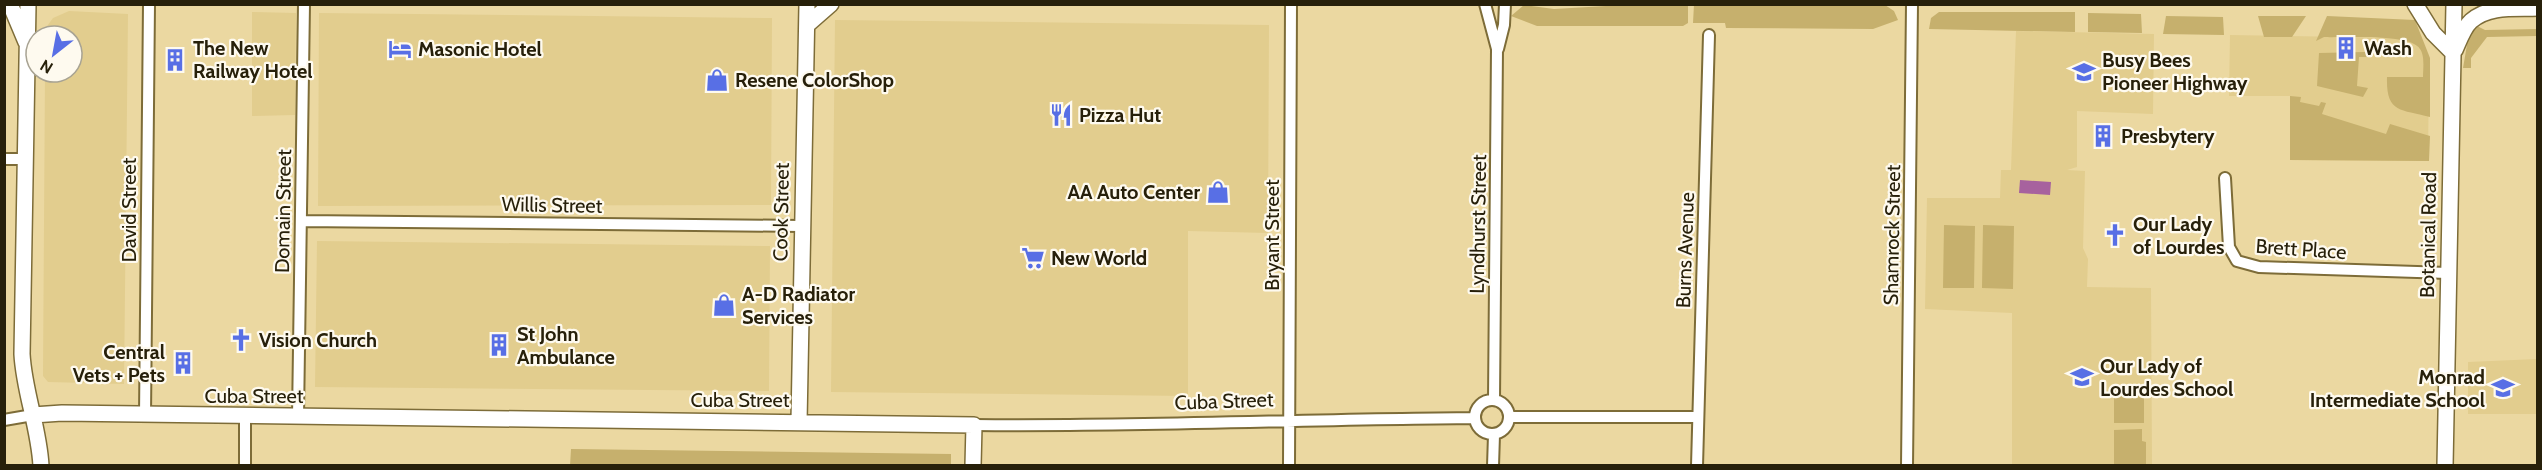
<svg xmlns="http://www.w3.org/2000/svg" width="2542" height="470" font-family="Cabin,sans-serif">
<rect width="100%" height="100%" fill="#ebd8a1"/>
<path fill="#e2cd8e" d="M69 11 128 14 124 384 48 382 43 376 45 72H72V36H45V29L53 18Z
M252 12 296 13 295 115 252 116Z
M319 13 772 18 771 205 318 206Z
M835 20 1269 25 1268 233 1188 231V396L831 392Z
M2016 31 2154 34 2153 114 2077 111V167L2067 170 2085 171 2083 248 2088 259 2087 287 2151 288 2152 465H2012V313L1925 309 1927 198H2000L2001 170H2011Z
M2230 35 2417 38 2429 62 2428 161 2290 160V96H2229Z
M317 241 770 246 769 391 315 387Z
M2537 359V414H2468V362Z"/>
<path fill="#c6b06d" d="M1694 4 1885 5 1894 11 1898 20 1873 29 1726 28 1725 23H1693Z
M1524 5 1554 9 1623 5H1688V23L1683 26H1537L1511 16Z
M1939 12H2075V32L1929 29 1931 18Z
M2088 13 2141 14 2142 33 2088 32Z
M2166 16 2223 17 2224 35 2163 34Z
M2258 16H2306L2292 37H2264Z
M2327 16 2415 20 2430 58V117C2400 109 2386 113 2387 77H2423C2423 69 2425 56 2420 49 2411 33 2343 38 2324 37L2316 41Z
M2477 26 2485 30 2537 29V36L2487 37 2471 58V68H2463L2468 39Z
M2365 52 2370 57H2359L2357 86 2368 88 2363 97 2317 86 2319 53Z
M2290 96 2301 97 2300 102 2319 106 2321 102 2326 103 2322 114 2386 134 2390 124 2430 136 2429 161 2290 160Z
M1944 225 1975 226 1974 288H1943Z
M1983 225 2014 226 2013 289 1982 288Z
M2144 388V423H2114V389Z
M2142 429V441L2146 442V465H2114V430Z
M571 449 951 454V465L570 466Z"/>
<path fill="#a7629e" d="M2020 180 2051 182 2050 195 2019 193Z"/>
<g fill="none" stroke-linecap="round" stroke-linejoin="round">
<g stroke="#7d6c38" stroke-width="14">
<path id="street" d="M1485 4 1497 49 1494 400
M1498 49 1504 25 1505 4
M4 159H24
M2225 178 2229 247 2237 261 2259 267 2448 273
M301 221 801 226
M1475 417a17 17 0 1 1 34 0a17 17 0 1 1-34 0Z
M145 416 149 4
M298 417 304 4
M1510 417H1698
M4 420 33 415
M974 425C1141 427 1308 419 1475 418
M245 466V417
M1289 466 1291 4
M1493 466 1494 435
M1697 466 1709 35
M1907 466 1912 4"/>
</g>
<g stroke="#7d6c38" stroke-width="18">
<path id="secondary" d="M10 4 26 42
M28 4 22 354C24 392 39 427 41 466
M2415 4 2433 33 2453 53
M807 25 831 4
M2455 50C2459 41 2464 27 2471 21 2489 5 2516 9 2538 8
M33 415 62 413 974 425 973 466
M799 422 807 4
M2445 466 2454 4"/>
</g>
<use href="#street" stroke="#fff" stroke-width="10"/>
<use href="#secondary" stroke="#fff" stroke-width="15"/>
</g>
<defs>
<g id="building-bare" transform="scale(1.8)"><path d="M-4-6H4V6H1V3H-1V6H-4ZM-2.5-4.3h1.7v1.8h-1.7ZM.8-4.3h1.7v1.8H.8ZM-2.5-1h1.7V.8h-1.7ZM.8-1h1.7V.8H.8Z" fill="#586fe5" stroke="#fefaef" stroke-width="2.5" paint-order="stroke"/></g>
<g id="hotel-bare" transform="scale(1.8)"><path d="M-6-4.5h1.5V1H6V5H4.5V3h-9V5H-6ZM-4 0a1.8 1.8 0 1 1 3.6 0ZM.5 0V-2.5h3Q6-2.5 6 0Z" fill="#586fe5" stroke="#fefaef" stroke-width="2.5" paint-order="stroke"/></g>
<g id="school-bare" transform="scale(1.8)"><path d="M0-5L7-2L0 1L-7-2ZM-4 1L0 2.5L4 1V4Q0 6-4 4Z" fill="#586fe5" stroke="#fefaef" stroke-width="2.5" paint-order="stroke"/></g>
<g id="shop-bare" transform="scale(1.8)"><path d="M-5-2.5h2.3a2.7 3.5 0 0 1 5.4 0H5L5.5 6h-11ZM-1.5-2.5h3a1.5 2.3 0 0 0-3 0Z" fill="#586fe5" stroke="#fefaef" stroke-width="2.5" paint-order="stroke"/></g>
<g id="restaurant-bare" transform="scale(1.8)"><path d="M-5-6h1v4h1v-4h1v4h1v-4h1v5L-1.5 .5V6h-2V.5L-5-1ZM5-6V6H3V1.5H1.5Q1.5-4 5-6Z" fill="#586fe5" stroke="#fefaef" stroke-width="2.5" paint-order="stroke"/></g>
<g id="church-bare" transform="scale(1.8)"><path d="M-1.2-6h2.4v3.5h3.3v2.4h-3.3V6h-2.4V-.1h-3.3v-2.4h3.3Z" fill="#586fe5" stroke="#fefaef" stroke-width="2.5" paint-order="stroke"/></g>
<g id="supermarket-bare" transform="scale(1.8)"><path d="M-6-5.5h2.5l.6 2H6L4.5 2H-2.5L-4.4-4H-6ZM-1.5 3.2a1.3 1.3 0 1 0 .1 0ZM3 3.2a1.3 1.3 0 1 0 .1 0Z" fill="#586fe5" stroke="#fefaef" stroke-width="2.5" paint-order="stroke"/></g>
</defs>
<g fill-rule="evenodd">
<use href="#building-bare" x="2346" y="48"/>
<use href="#hotel-bare" x="400" y="49"/>
<use href="#building-bare" x="175" y="60"/>
<use href="#school-bare" x="2084" y="72"/>
<use href="#shop-bare" x="717" y="80"/>
<use href="#restaurant-bare" x="1061" y="115"/>
<use href="#building-bare" x="2103" y="136"/>
<use href="#shop-bare" x="1218" y="192"/>
<use href="#church-bare" x="2115" y="235"/>
<use href="#supermarket-bare" x="1033" y="258"/>
<use href="#shop-bare" x="724" y="305"/>
<use href="#church-bare" x="241" y="340"/>
<use href="#building-bare" x="499" y="345"/>
<use href="#building-bare" x="183" y="363"/>
<use href="#school-bare" x="2082" y="377"/>
<use href="#school-bare" x="2503" y="388"/>
</g>
<g text-anchor="middle" dominant-baseline="central" stroke-width="4.5" stroke-linejoin="round" paint-order="stroke">
<g font-size="20" font-weight="bold" fill="#27200a" stroke="#fefaef" text-anchor="start">
<text x="193" y="48">The New<tspan x="193" dy="23">Railway Hotel</tspan></text>
<text x="2364" y="48">Wash</text>
<text x="418" y="49">Masonic Hotel</text>
<text x="2102" y="60">Busy Bees<tspan x="2102" dy="23">Pioneer Highway</tspan></text>
<text x="735" y="80">Resene ColorShop</text>
<text x="1079" y="115">Pizza Hut</text>
<text x="2121" y="136">Presbytery</text>
<text x="1200" y="192" text-anchor="end">AA Auto Center</text>
<text x="2133" y="224">Our Lady<tspan x="2133" dy="23">of Lourdes</tspan></text>
<text x="1051" y="258">New World</text>
<text x="742" y="294">A-D Radiator<tspan x="742" dy="23">Services</tspan></text>
<text x="517" y="334">St John<tspan x="517" dy="23">Ambulance</tspan></text>
<text x="259" y="340">Vision Church</text>
<text x="165" y="352" text-anchor="end">Central<tspan x="165" dy="23">Vets + Pets</tspan></text>
<text x="2100" y="366">Our Lady of<tspan x="2100" dy="23">Lourdes School</tspan></text>
<text x="2485" y="377" text-anchor="end">Monrad<tspan x="2485" dy="23">Intermediate School</tspan></text>
</g>
<g font-size="20" fill="#27200a" stroke="#fefaef">
<text transform="translate(552 205) rotate(1)">Willis Street</text>
<text transform="translate(129 210) rotate(-90)">David Street</text>
<text transform="translate(283 211) rotate(-89)">Domain Street</text>
<text transform="translate(781 212) rotate(-89)">Cook Street</text>
<text transform="translate(1478 224) rotate(-89)">Lyndhurst Street</text>
<text transform="translate(1272 235) rotate(-90)">Bryant Street</text>
<text transform="translate(1892 235) rotate(-89)">Shamrock Street</text>
<text transform="translate(2428 235) rotate(-89)">Botanical Road</text>
<text transform="translate(2301 249) rotate(4)">Brett Place</text>
<text transform="translate(1685 250) rotate(-88)">Burns Avenue</text>
<text x="254" y="396">Cuba Street</text>
<text x="740" y="400">Cuba Street</text>
<text transform="translate(1224 401) rotate(-2)">Cuba Street</text>
</g>
</g>
<rect width="2542" height="470" fill="none" stroke="#27200a" stroke-width="12"/>
<g transform="translate(54 54) rotate(211)"><circle r="28" fill="#fefaef" stroke="#a8a393" stroke-width="1.5"/>
<path d="M0-4.5L10 22L0 15L-10 22Z" fill="#586fe5"/>
<text y="-9" font-size="16" font-weight="bold" text-anchor="middle" fill="#27200a">N</text>
</g>
</svg>
